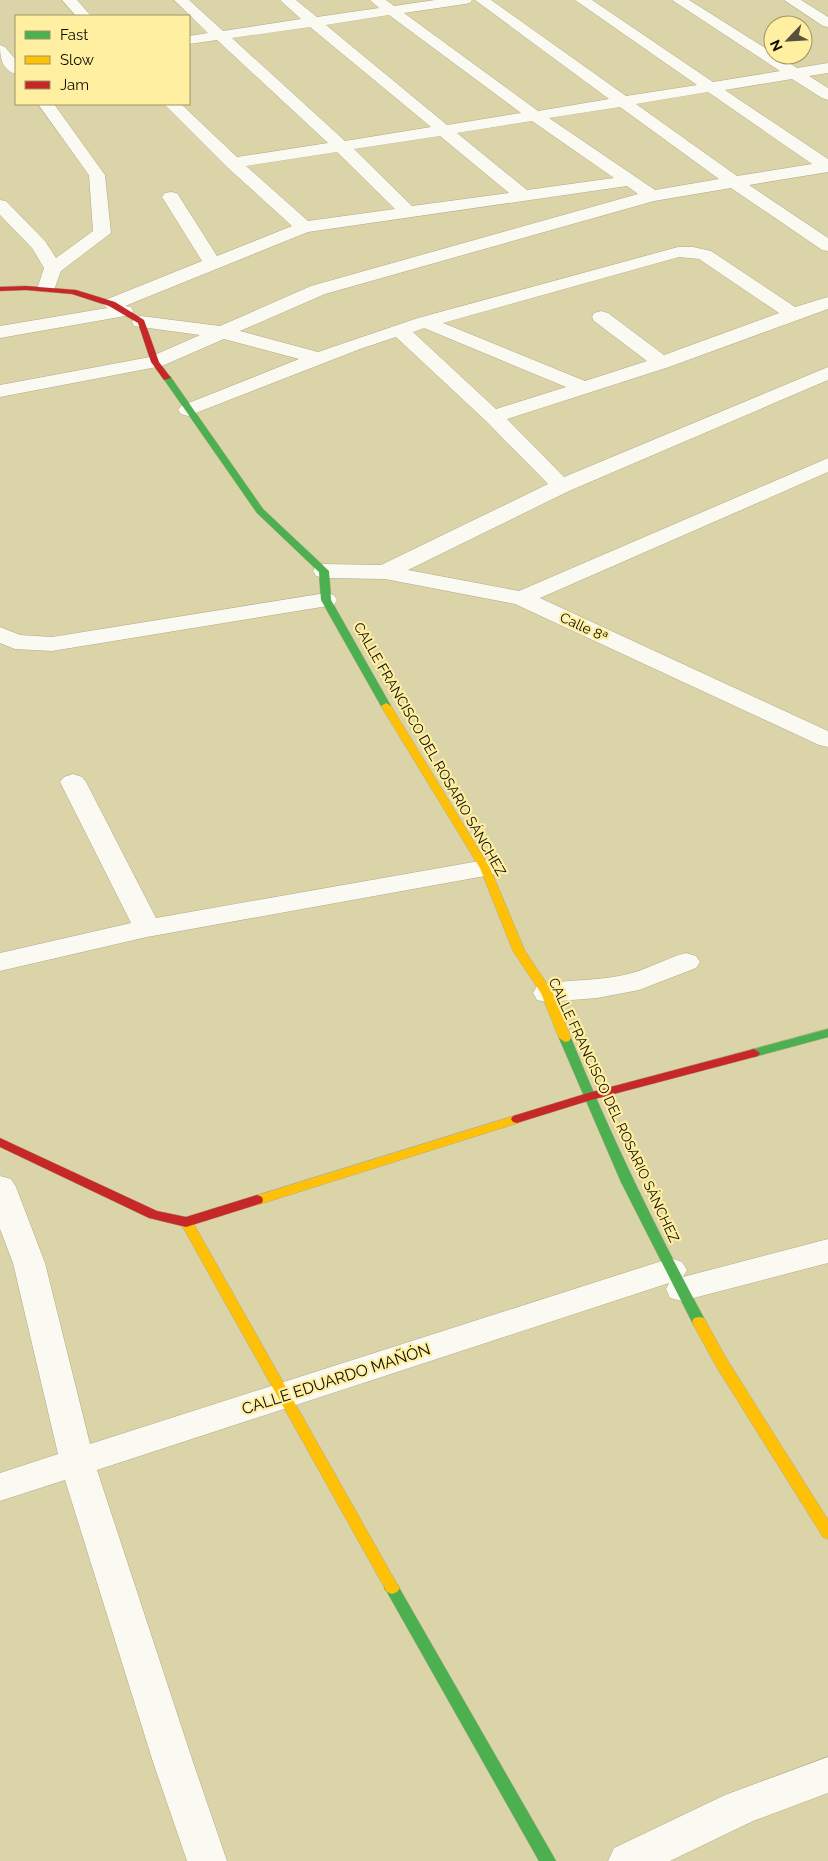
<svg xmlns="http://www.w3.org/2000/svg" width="828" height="1861" font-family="Raleway,sans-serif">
<rect width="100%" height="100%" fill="#dcd4a9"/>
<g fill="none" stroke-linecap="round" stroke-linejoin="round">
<g stroke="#afa986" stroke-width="1">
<path id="street" d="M62 0H77L91 16H76Z
M174 0H189L223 31 301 19 280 0H296L317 17 379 8 370 0H386L394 6 435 0H472L470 3 465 4 404 13 538 111 609 99 475 0H491L626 96 697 85 575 0H592L713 82 780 71 672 0H689L797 68 828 63V73L809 76 828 88V100L822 98 792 79 725 90 828 159V172L749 185 828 238V251L822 250 731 188 654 201 325 294 240 331 318 352 418 318 678 247H693L711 251 795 307 828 297V309L669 367 507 419 564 477 828 367V380L569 491 408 570 519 591 828 458V472L540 598 828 731V747L819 745 515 604 385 579 324 578 316 576 313 571 316 566 324 564 381 565 548 484 486 421 396 337 360 349 188 416 181 414 178 410 181 406 299 359 224 339 162 366 0 397V385L150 357 200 335 134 326 132 322 134 318 141 316 220 326 311 286 638 194 627 186 308 232 125 306 131 307 133 311 131 315 0 338V326L107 308 103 304 105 300 202 261 162 197 165 193 171 192 177 193 217 256 292 226 227 167 164 104H181L237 157 328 143 217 40 189 44V36L208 33ZM389 15 521 113 447 125 326 25ZM310 27 431 127 345 141 232 38ZM708 92 812 164 737 176 636 104ZM620 107 719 179 655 190 549 118ZM532 121 614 178 527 190 457 133ZM440 136 509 193 412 206 354 149ZM337 152 395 209 308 221 246 166ZM679 257 699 259 779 313 664 355 608 313 601 311 594 313 592 317 594 321 647 361 585 381 443 323ZM424 328 566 387 496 409 413 332Z
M784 0H801L828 17V27L823 26Z
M0 45 5 47 16 60V74C2 70 0 58 0 45Z
M38 104H54L105 175 111 233 61 271 54 290 47 292 40 290 38 286 44 268 32 248 0 215V200L6 201 45 241 56 258 93 231 89 175Z
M326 593 334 595 337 600 334 605 52 651 15 649 0 643V627L20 635 52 637Z
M73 774 82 777 86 782 156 918 485 860 494 862 498 868 494 874 485 876 147 937 0 971V953L131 923 60 782 64 777Z
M686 953 696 956 700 962 696 968 639 990 597 998 547 1002 537 1000 533 993 537 986C568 978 601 982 632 973 650 968 667 958 686 953Z
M0 1176 11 1179 16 1187 45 1263 90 1444 671 1258 682 1262 687 1270 683 1277 828 1239V1263L682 1301 670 1298 666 1289 669 1283 97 1470 193 1762 227 1861H187L153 1762 65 1480 0 1501V1473L58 1454 13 1263 0 1229Z
M828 1757V1793L753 1821 670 1861H608L614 1848 725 1795Z"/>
</g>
<g stroke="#afa986" stroke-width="1">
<path id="fast" d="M164 376H170L263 509 329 571 331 600 391 706 390 708 386 709 381 706 321 600 319 572 257 513 163 378Z
M828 1029V1037L754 1057 748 1053 750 1050Z
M565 1034 571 1038C610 1135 656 1229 706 1322L704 1326 699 1327 694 1326 621 1182 559 1038Z
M392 1582 397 1584 556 1861H539L387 1592 384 1588 387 1584Z"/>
</g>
<g stroke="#afa986" stroke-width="1">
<path id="slow" d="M386 703 391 706 490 868 525 951 553 993 571 1038 569 1041 565 1042 559 1038 541 993 513 951 480 868 381 706Z
M517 1115 521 1116 523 1119 521 1122 257 1205 252 1203 251 1200 252 1197Z
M186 1217 191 1219 397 1584 400 1588 397 1592 392 1594 387 1592 180 1222 181 1219Z
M699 1317 704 1318 726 1358 828 1520V1539L823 1537 716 1366 692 1322 694 1318Z"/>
</g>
<g stroke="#afa986" stroke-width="1">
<path id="jam" d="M26 286 76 290 115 302 144 320 159 362 171 378 164 380 151 362 138 323 109 306 72 294 26 290 0 291V287Z
M754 1049 760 1053 758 1056 591 1100 517 1123 513 1122 511 1119 513 1116 588 1093Z
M0 1138 157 1211 186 1217 257 1195 262 1197 263 1200 262 1203 186 1227 149 1218 0 1147Z"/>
</g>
<use href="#street" fill="#faf9f2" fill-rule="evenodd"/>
<use href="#fast" fill="#4caf50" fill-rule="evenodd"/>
<use href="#slow" fill="#ffc107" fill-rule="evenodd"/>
<use href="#jam" fill="#c62828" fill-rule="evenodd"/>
</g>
<g text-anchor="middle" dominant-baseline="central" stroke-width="4.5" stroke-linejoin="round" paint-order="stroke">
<g font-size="14" fill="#100b00" stroke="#feefa1">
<text transform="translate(584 627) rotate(25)">Calle 8ª</text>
<text transform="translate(430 749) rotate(60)">CALLE FRANCISCO DEL ROSARIO SÁNCHEZ</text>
<text transform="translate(614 1110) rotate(65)">CALLE FRANCISCO DEL ROSARIO SÁNCHEZ</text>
</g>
<g font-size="16" fill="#100b00" stroke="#feefa1">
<text transform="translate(336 1379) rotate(-18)">CALLE EDUARDO MAÑÓN</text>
</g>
</g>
<rect x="15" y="15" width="175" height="90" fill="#feefa1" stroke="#9f9461"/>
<rect x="25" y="31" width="25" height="8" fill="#4caf50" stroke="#9f9461"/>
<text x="60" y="40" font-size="15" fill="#100b00">Fast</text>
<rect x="25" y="56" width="25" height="8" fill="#ffc107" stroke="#9f9461"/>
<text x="60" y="65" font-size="15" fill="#100b00">Slow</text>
<rect x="25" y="81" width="25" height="8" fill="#c62828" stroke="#9f9461"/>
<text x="60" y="90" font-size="15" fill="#100b00">Jam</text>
<g transform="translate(788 40) rotate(245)"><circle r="24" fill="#feefa1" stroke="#9f9461"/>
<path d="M0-4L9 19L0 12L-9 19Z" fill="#57513b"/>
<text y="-8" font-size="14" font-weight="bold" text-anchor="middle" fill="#100b00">N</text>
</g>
</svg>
